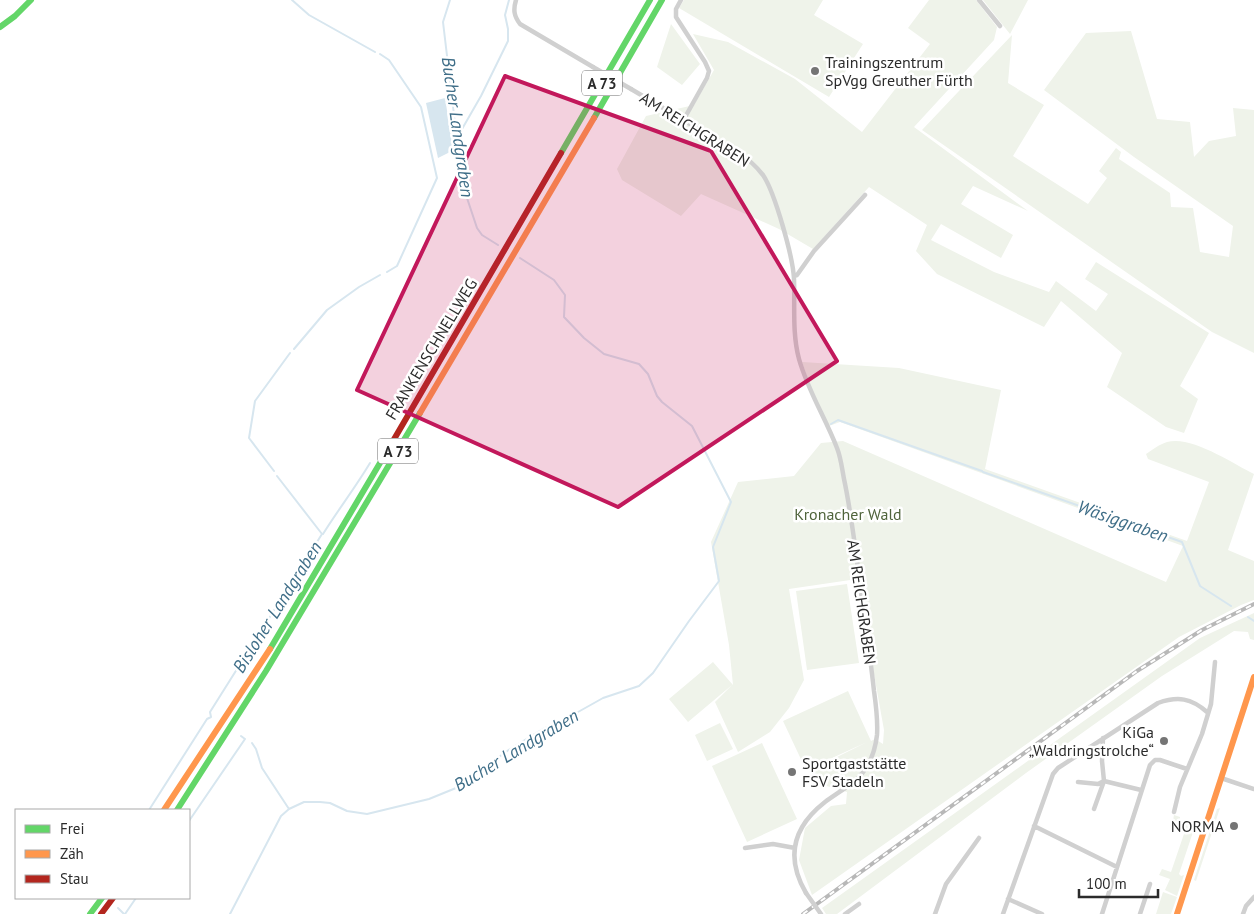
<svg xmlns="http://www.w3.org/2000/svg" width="1254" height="914" font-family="'PT Sans',sans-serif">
<rect width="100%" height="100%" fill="#fff"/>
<path fill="#eff3ea" d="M684 0H823L814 15 863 44 829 97 679 8Z
M929 0H976L997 27 994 40 914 127 1028 211 973 186 961 204 1013 235 1001 258 941 224 931 240 994 272 1049 292 1056 281 1096 311 1108 294 1085 279 1096 262 1209 333 1180 386 1198 399 1184 433 1166 427 1107 387 1122 353 1061 301 1044 327 937 274 916 251 927 225 869 187 813 249 779 229 701 194 681 216 622 180 617 169 646 116 694 105 714 70 693 34 728 42 795 79 862 132 930 44 908 28Z
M983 0H1028L1010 34Z
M671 24 700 64 682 85 657 67Z
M1131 31 1157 119 1190 122 1194 157 1209 141 1236 136 1233 108 1254 110V353L1212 332 922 130 1012 35 1008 83 1044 105 1013 156 1088 204 1107 178 1099 171 1116 148 1121 152 1119 159 1170 193 1171 207 1193 208 1200 252 1229 257 1233 226 1134 157 1044 90 1086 33Z
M802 362 899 368 1001 390 985 469 1187 541 1209 482 1148 459 1146 454C1152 450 1160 444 1167 442 1191 435 1232 463 1254 474L1228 550 1254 561V600L1241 605 1179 637 812 895 799 860 805 828 831 806 846 804 847 792 820 784 809 771 867 742 806 770 783 721 848 691 871 741 875 739 883 744 884 730 857 579 789 589 804 680 789 708 770 732 738 752 715 702 732 685 688 722 669 699 713 662 733 685 729 645 711 542 738 482 794 476 821 443 843 441 1166 582 1183 546 840 422 829 426 813 393Z
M847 584 859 663 807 670 796 591Z
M1254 613V640L1250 639 1248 632 1234 631 1162 676 1026 773 837 914H826L822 908 1200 638Z
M720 723 733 749 707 761 695 735Z
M762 743 797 819 747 842 712 766Z
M1220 808 1196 881 1194 880 1217 809Z
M1174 815 1180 817V823L1191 827 1193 832 1179 874 1181 876 1184 875 1177 896 1165 890 1170 879 1159 875 1162 869 1171 872 1186 828 1175 825 1174 827 1172 825Z
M1163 892 1177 897 1171 914H1156Z"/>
<path fill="#d7e6ef" d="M445 98 453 148 448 153 438 158 426 103Z"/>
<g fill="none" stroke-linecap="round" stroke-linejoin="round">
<path stroke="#d7e6ef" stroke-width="2" d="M292 0 309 15 375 52
M450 0 443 22 459 157 467 198 477 228 482 235 498 245
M380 54 389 60 421 107 437 178 397 266 387 272
M458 136 481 96 508 41V29L505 15 509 0
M294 349 327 310 359 287 380 275
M831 424 838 420 982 471
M274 471 249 438 255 401 290 353
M983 472 1182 542 1200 586 1231 606
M323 534C338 510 355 488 370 463
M1248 617 1254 621
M252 743 256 749 262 768 289 809
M149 810 207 719 211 717 210 712 322 534 277 476
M189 821 245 739 241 736
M118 908 124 914
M125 914 136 898
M230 914 281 816 289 809 304 802H320L330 803 347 811 367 814 429 799 456 788 510 749 543 729 562 721 603 698 639 686 653 673 689 621 719 581 713 547 731 502 692 426 662 402 657 396 648 374 639 364 604 354 584 338 564 317 565 295 554 280 520 258"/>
<path stroke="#d0d0d0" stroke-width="4.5" d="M516 0C513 10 514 16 520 24L593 67
M681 0 676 9V17L705 62 709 71 707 78 684 119
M979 0 1000 26
M631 89 739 153C748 159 756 166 763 175 775 193 793 257 794 279 795 305 792 333 799 359 808 391 825 417 837 448 841 458 842 469 844 479 853 521 857 564 863 607 867 635 871 663 874 691 876 705 878 720 877 735 875 752 870 766 858 778 848 787 836 794 825 802 793 827 785 857 806 893
M794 276 797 275 814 251 865 195
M1221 778 1254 789
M1078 782 1098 784 1104 781 1141 790
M1094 809 1104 781 1102 761 1103 738
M1174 812 1180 787 1202 734 1211 704 1215 662
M1034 826 1117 867
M745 848 773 844 795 848
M1008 899 1042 914
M845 914 859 904
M935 914 946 884 979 838
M1003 914 1053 774 1058 768 1158 703C1178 696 1191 698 1207 712
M1102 914 1150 765 1155 760H1160L1187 769
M1140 914 1150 884
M1243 914 1246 906 1254 897"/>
<path stroke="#63d668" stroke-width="6" d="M0 27 15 16 31 0
M594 118 662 0
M561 153 650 0
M270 649 393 441
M177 810 266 671 420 413
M90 914 102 898"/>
<path stroke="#ff974d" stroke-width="6" d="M420 413 594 118
M164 810 270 649
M1177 914 1254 677"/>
<path stroke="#b3261e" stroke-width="6" d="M393 441 561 153
M101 914 113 898"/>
<g stroke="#b8b8b8" stroke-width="4">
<path id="rail" d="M803 914 1137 671 1202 630 1254 604"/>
</g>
<use href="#rail" stroke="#fff" stroke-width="2" stroke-dasharray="5.5" stroke-linecap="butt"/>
<path stroke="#d0d0d0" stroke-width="4.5" d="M593 67 631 89
M806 893 821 914"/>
</g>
<path fill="#c2185b" fill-opacity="0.2" stroke="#c2185b" stroke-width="4" stroke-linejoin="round" d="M505 76 711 151 837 361 618 507 357 390Z"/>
<g fill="#757575" stroke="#fff" stroke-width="2">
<circle cx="815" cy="71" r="5"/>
<circle cx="1164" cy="741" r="5"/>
<circle cx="792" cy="772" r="5"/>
<circle cx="1234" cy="826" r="5"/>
</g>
<g text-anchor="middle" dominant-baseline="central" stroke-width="5" stroke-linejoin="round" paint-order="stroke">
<g fill="#fff" stroke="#6b6b6b" stroke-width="1">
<rect x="582" y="70.5" width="40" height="25" rx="4"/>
<rect x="378" y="438.5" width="40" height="25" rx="4"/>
</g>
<g font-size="15" font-weight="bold" fill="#2b2b2b">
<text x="602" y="83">A 73</text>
<text x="398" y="451">A 73</text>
</g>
<g font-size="16" fill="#2b2b2b" stroke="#fff" text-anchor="start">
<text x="825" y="62">Trainingszentrum<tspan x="825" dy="18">SpVgg Greuther Fürth</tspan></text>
<text x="1154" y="732" text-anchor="end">KiGa<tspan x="1154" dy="18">„Waldringstrolche“</tspan></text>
<text x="802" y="763">Sportgaststätte<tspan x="802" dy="18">FSV Stadeln</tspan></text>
<text x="1224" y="826" text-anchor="end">NORMA</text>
</g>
<g font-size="16" fill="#2b2b2b" stroke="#fff">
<text transform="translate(695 129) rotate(32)">AM REICHGRABEN</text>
<text transform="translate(431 349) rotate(-59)">FRANKENSCHNELLWEG</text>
<text transform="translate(862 602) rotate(82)">AM REICHGRABEN</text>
</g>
<g font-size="16" fill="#50643c" stroke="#fff">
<text x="848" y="514">Kronacher Wald</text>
</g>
<g font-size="18" font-style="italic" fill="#3f6e88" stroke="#fff">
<text transform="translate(458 127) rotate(82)">Bucher Landgraben</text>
<text transform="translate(1123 521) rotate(19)">Wäsiggraben</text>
<text transform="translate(277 607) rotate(-58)">Bisloher Landgraben</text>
<text transform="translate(516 750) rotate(-31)">Bucher Landgraben</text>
</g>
</g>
<rect x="15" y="809" width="175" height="90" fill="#ffffff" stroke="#aaaaaa"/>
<rect x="25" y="825" width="25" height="8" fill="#63d668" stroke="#aaaaaa"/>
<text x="60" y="834" font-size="15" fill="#2b2b2b">Frei</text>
<rect x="25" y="850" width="25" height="8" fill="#ff974d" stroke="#aaaaaa"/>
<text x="60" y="859" font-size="15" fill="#2b2b2b">Zäh</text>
<rect x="25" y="875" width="25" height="8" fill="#b3261e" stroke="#aaaaaa"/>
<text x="60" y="884" font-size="15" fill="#2b2b2b">Stau</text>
<path d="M1079 889v8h79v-8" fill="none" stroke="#2b2b2b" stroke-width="2.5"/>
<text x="1086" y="889" font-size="15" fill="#2b2b2b" stroke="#ffffff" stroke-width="4" paint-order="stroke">100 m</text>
</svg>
